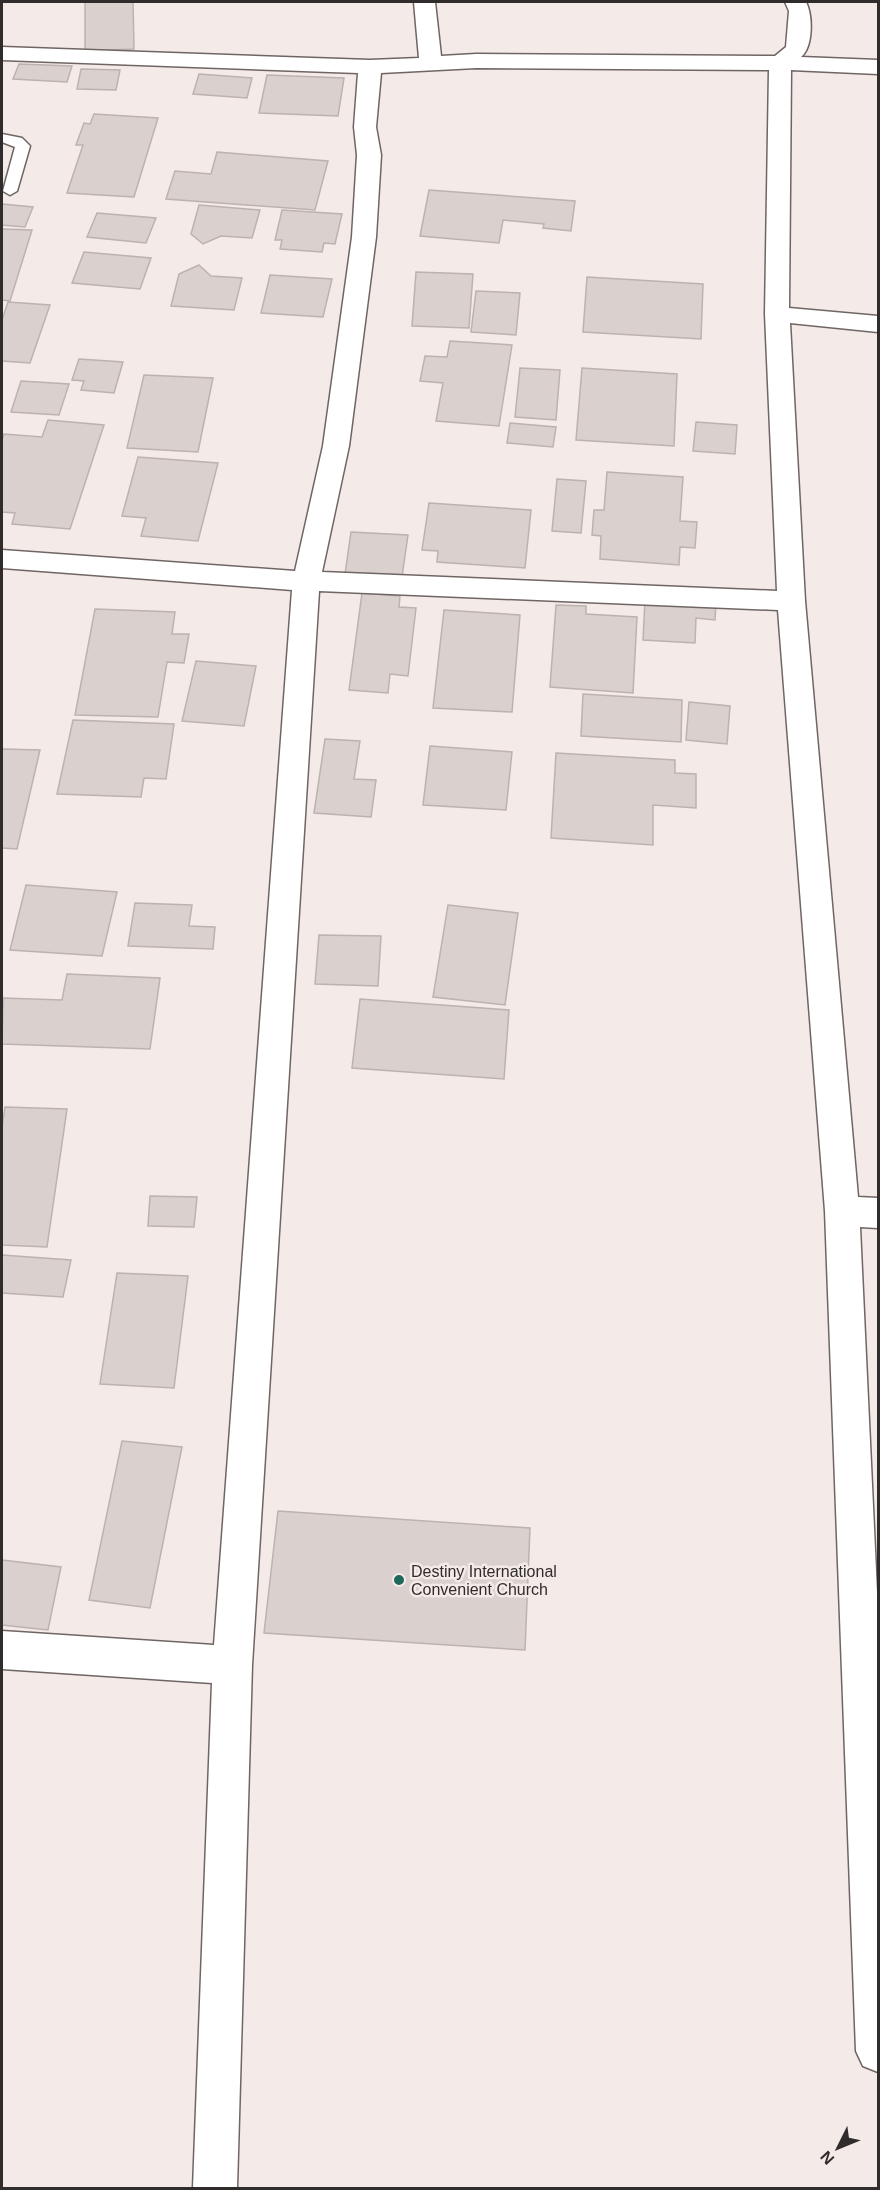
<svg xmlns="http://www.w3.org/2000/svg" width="880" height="2190" font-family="Helvetica,sans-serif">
<rect width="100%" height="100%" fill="#f4eae8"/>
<path fill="#dad0ce" stroke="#bcb2b0" stroke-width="1.5" d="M85 2H133L134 49 85 51Z
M19 64 72 66 67 82 13 79Z
M81 69 120 70 116 90 77 89Z
M199 74 252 78 247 98 193 94Z
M267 75 344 78 338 116 259 113Z
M94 114 158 118 134 197 67 193 83 145H76L84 123 90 124Z
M217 152 328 161 315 210 166 199 175 171 211 174Z
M429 190 575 201 571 231 543 228 544 224 503 220 499 243 420 236Z
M2 204 33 207 25 227 2 225Z
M199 205 260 210 252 238 221 236 203 244 191 234Z
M282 210 342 214 335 244 324 243 322 252 280 249 282 240H275Z
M97 213 156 218 146 243 87 237Z
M2 229 32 230 10 301 2 300Z
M84 252 151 258 140 289 72 283Z
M199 265 211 276 242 278 234 310 171 306 179 274Z
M416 272 473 274 469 328 412 326Z
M270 275 332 279 323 317 261 313Z
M587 277 703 284 701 339 583 332Z
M476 291 520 293 516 335 471 332Z
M8 302 50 305 30 363 2 361V320Z
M450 341 512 345 499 426 436 421 443 383 420 381 425 356 447 357Z
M79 359 123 362 114 393 81 390 84 381 72 380Z
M520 368 560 370 556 420 515 417Z
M582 368 677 374 674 446 576 440Z
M144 375 213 378 198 452 127 448Z
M21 381 69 384 59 415 11 412Z
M48 420 104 425 70 529 12 524 15 513 2 512V440L4 434 42 437Z
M696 422 737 425 735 454 693 451Z
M510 423 556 427 553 447 507 443Z
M138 457 218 463 198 541 141 536 146 518 122 516Z
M607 472 683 477 680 521 697 522 695 548 680 547 679 565 600 559 601 536 592 535 594 510H604Z
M557 479 586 481 581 533 552 531Z
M429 503 531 510 525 568 437 562 438 551 422 550Z
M351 532 408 535 402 577 345 574Z
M362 593 400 596 399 607 416 608 408 676 390 674 388 693 349 690Z
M645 600 716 604 715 620 696 618 695 643 643 640Z
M556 605 586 606V614L637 617 633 693 550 687Z
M95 609 175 612 172 634H189L184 663 167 662 158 717 75 715Z
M444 610 520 615 512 712 433 708Z
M196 661 256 666 244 726 182 721Z
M583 694 682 700 681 742 581 736Z
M689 702 730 706 727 744 686 740Z
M73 720 174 724 166 779 144 778 141 797 57 794Z
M325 739 360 741 354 779 376 780 371 817 314 813Z
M430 746 512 752 506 810 423 805Z
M2 749 40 750 17 849 2 848Z
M556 753 675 760V773L696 774V808L653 805V845L551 838Z
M26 885 117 892 102 956 10 950Z
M135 903 192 905 189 926 215 927 213 949 128 946Z
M448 905 518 913 505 1005 433 997Z
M319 935 381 936 378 986 315 984Z
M67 974 160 978 150 1049 2 1044 3 998 62 1000Z
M360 999 509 1010 504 1079 352 1068Z
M5 1107 67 1109 47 1247 2 1245V1127Z
M150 1196 197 1197 194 1227 148 1226Z
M2 1255 71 1260 63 1297 2 1293Z
M117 1273 188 1276 174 1388 100 1384Z
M122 1441 182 1447 150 1608 89 1600Z
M278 1511 530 1528 525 1650 264 1633Z
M2 1560 61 1567 48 1630 2 1625Z"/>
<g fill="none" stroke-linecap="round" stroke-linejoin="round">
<g stroke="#6f6664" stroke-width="3">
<path id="service" d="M2 134 22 138 30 146 17 191 10 195 3 191 15 147 2 142Z"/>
</g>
<g stroke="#6f6664" stroke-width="3">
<path id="minor" d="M414 2H435L441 56 476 54 775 56 786 47 789 11 785 2H806C813 16 813 47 801 57L878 60V74L791 70 789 308 878 316V332L790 323 805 601 858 1197 878 1198V1228L860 1227 878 1614V2072L863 2066 856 2051 825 1211 778 610 319 591 252 1665 237 2188H193L212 1683 2 1669V1631L214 1645 292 590 2 568V550L295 571 323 446 352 237 357 155 354 127 358 73 2 60V47L370 60 419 58ZM476 68 769 70 765 314 777 591 322 572 349 446 376 237 381 155 376 127 381 73Z"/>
</g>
<use href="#service" fill="#fff" fill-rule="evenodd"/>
<use href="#minor" fill="#fff" fill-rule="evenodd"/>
</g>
<circle fill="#1f675d" stroke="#f4eae8" stroke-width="2" cx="399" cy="1580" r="6"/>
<g text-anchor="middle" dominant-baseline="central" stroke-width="5" stroke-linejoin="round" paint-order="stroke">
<g font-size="16" fill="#302c2b" stroke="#f4eae8" text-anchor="start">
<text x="411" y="1571">Destiny International<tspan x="411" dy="18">Convenient Church</tspan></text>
</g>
</g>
<rect width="880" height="2190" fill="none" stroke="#302c2b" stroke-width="6"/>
<g transform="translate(838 2148) rotate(227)" stroke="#f4eae8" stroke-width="4.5" paint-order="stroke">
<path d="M0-4.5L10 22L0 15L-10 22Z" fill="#302c2b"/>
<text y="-9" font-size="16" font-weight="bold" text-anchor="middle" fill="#302c2b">N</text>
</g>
</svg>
